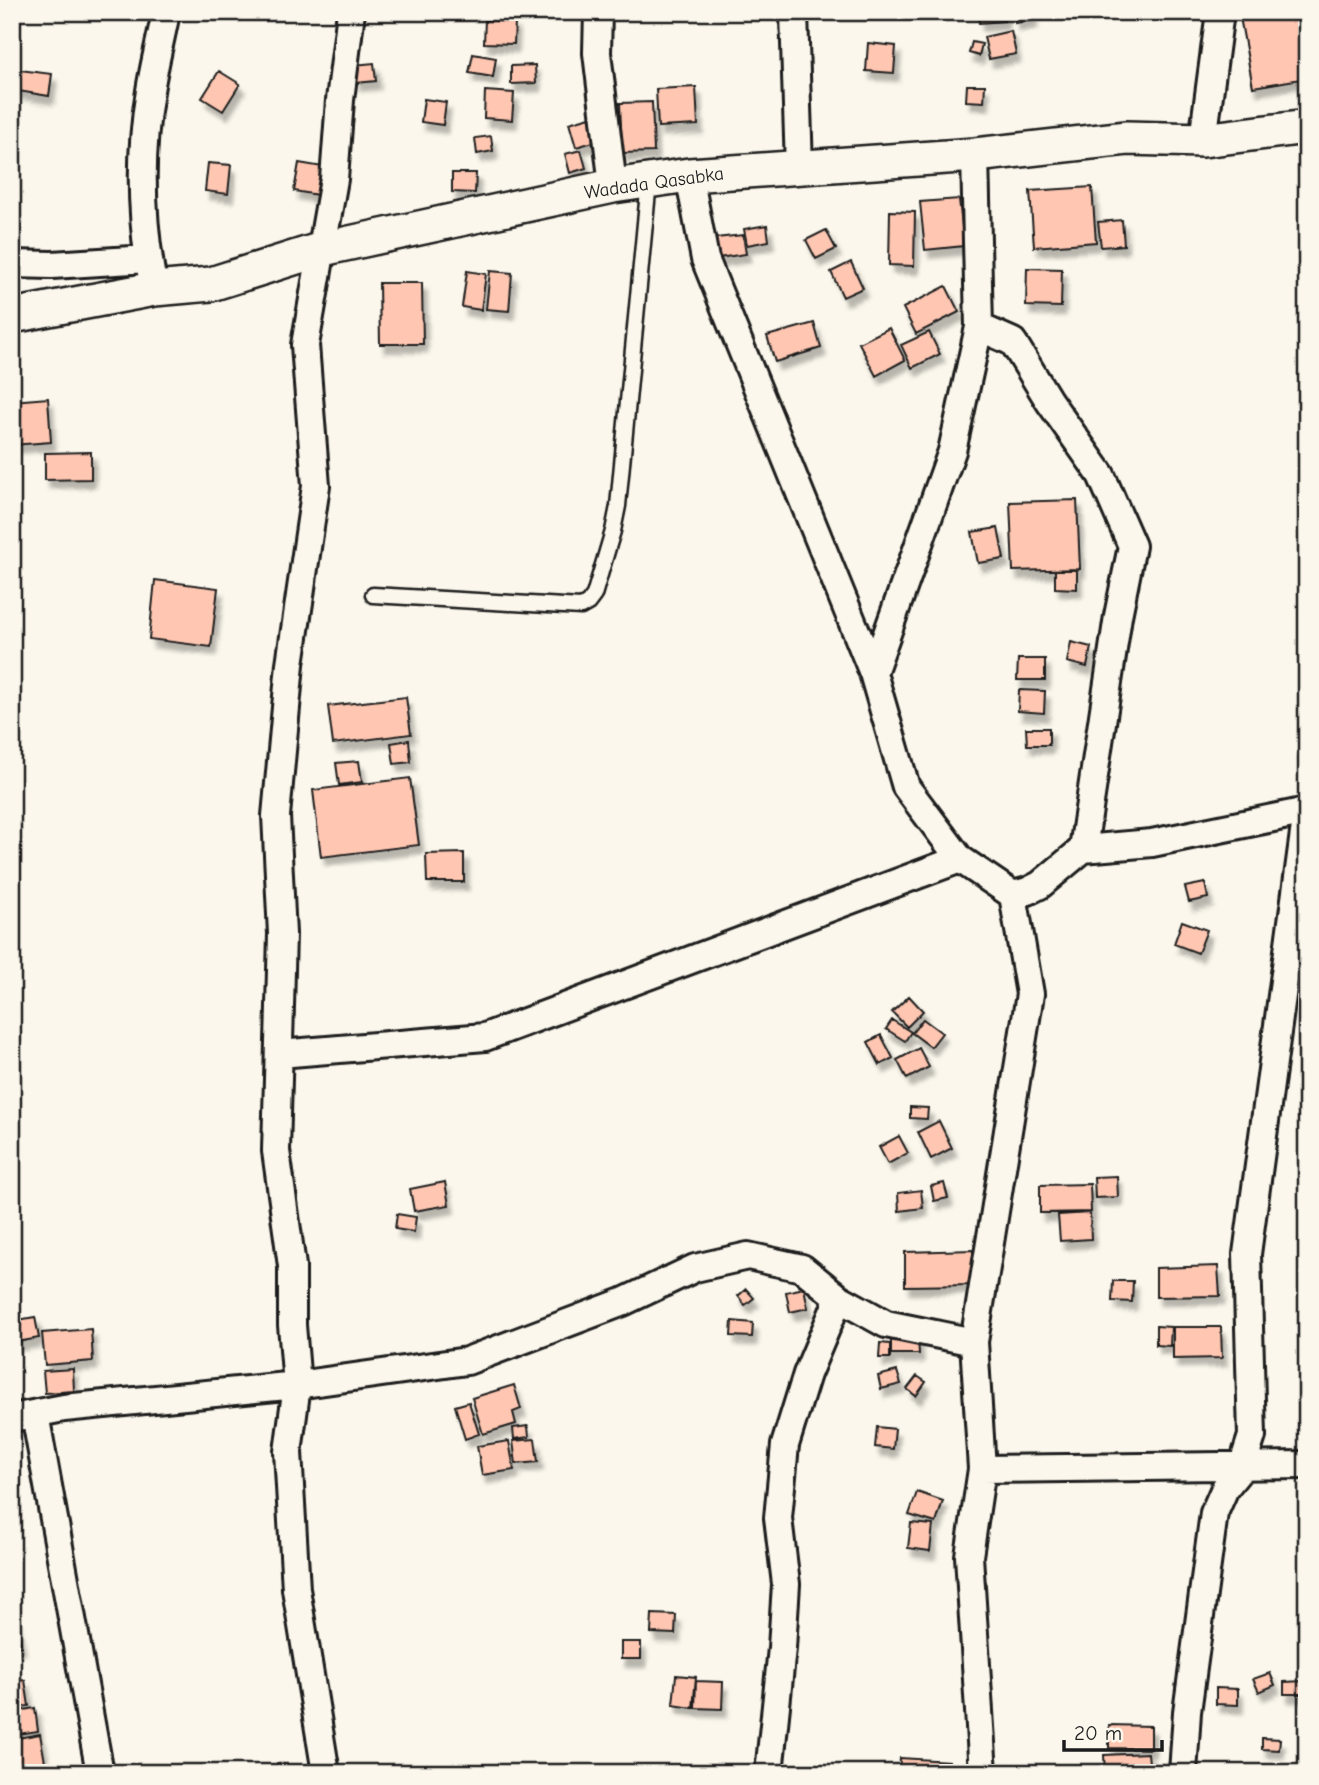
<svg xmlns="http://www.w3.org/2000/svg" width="1319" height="1785" font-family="'Comic Neue',sans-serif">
<defs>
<filter id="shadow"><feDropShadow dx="4.5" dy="8" stdDeviation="2" flood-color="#0004"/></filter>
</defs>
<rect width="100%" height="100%" fill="#fbf7ec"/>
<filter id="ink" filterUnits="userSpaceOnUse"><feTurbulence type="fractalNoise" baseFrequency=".0143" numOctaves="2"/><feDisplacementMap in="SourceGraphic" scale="14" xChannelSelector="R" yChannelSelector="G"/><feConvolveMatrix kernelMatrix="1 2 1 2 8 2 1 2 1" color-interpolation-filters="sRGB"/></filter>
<g filter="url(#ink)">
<path fill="#ffc7b2" stroke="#1c1c1c" stroke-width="2" filter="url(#shadow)" d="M978 12H1004V21L979 23Z
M1013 12H1031L1033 20 1015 23Z
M1270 12H1307V78L1253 87 1240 17Z
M485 20 515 22 514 44 484 43Z
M1011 31 1016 54 989 59 984 37Z
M972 42 982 44 979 56 969 53Z
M868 43 896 46 894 73 866 71Z
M473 54 496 58 493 77 469 73Z
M374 63 376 81 356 83 354 65Z
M535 65 536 83 511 84V66Z
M12 69 52 74 49 96 12 90Z
M219 71 240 84 223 111 202 98Z
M967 85H985L984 102 966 101Z
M696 87 698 125 658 127 656 89Z
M485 91 514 93 512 120 484 118Z
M424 99 446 102 443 125 421 122Z
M652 102 654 152 622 153 620 103Z
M590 117 597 141 576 147 569 123Z
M491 136 493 151 477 154 475 138Z
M581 150 586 168 570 173 565 154Z
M208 163 231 165 228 194 205 191Z
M299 163 323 167 318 195 294 191Z
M452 173H476L475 193 452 192Z
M1092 187 1096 242 1034 247 1030 191Z
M959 199 964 246 925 250 920 202Z
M890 211 915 212 914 266 889 265Z
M1122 220 1124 245 1101 247 1098 222Z
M767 225 769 241 747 245 744 229Z
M826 230 836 249 816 259 806 240Z
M743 235 746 254 718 258 716 238Z
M851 262 863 288 843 297 831 272Z
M1027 268 1062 269 1061 307 1026 306Z
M467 271 486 274 481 310 462 307Z
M490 271 512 273 509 311 486 309Z
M379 283H422L423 344H380Z
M946 286 959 312 916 334 903 308Z
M814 323 821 348 775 362 767 336Z
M889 328 905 360 876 376 859 343Z
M929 332 940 354 912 368 901 345Z
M48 398 51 442 12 445V401Z
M91 452V479L45 480V453Z
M1077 500 1080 569 1013 571 1010 502Z
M998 528 1004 559 978 563 972 532Z
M1055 570H1077V589L1055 588Z
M155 580 218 588 211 647 149 639Z
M1071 642 1091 647 1087 667 1067 662Z
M1018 659H1045V680H1017Z
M1019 690 1045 691 1044 713 1018 711Z
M406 697 411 734 333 744 328 706Z
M1026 728H1049V745H1027Z
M409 740 411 762 394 764 391 743Z
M359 761 362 782 339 785 336 763Z
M410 778 419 845 321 857 313 790Z
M464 853V882H427L426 854Z
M1205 883 1208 898 1189 902 1185 887Z
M1182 921 1207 930 1198 953 1174 944Z
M909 996 923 1011 907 1027 892 1012Z
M923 1019 942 1033 931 1047 912 1033Z
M892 1020 911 1032 905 1041 886 1029Z
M881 1035 893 1058 880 1065 868 1042Z
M919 1048 929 1067 907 1079 897 1060Z
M910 1107 928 1108 927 1119 910 1118Z
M939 1121 952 1148 931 1159 918 1132Z
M899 1136 908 1153 888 1164 879 1147Z
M1117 1176 1118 1197 1095 1198 1094 1177Z
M445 1182 449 1205 414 1211 410 1189Z
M944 1183 948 1198 934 1201 931 1186Z
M1090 1184 1091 1212 1040 1213V1185Z
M921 1190 923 1208 899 1211 898 1193Z
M1090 1213 1091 1239 1060 1241 1058 1215Z
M397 1214 416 1217 414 1232 395 1229Z
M973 1250 974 1285 905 1286V1252Z
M1218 1266 1220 1296 1156 1297V1268Z
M1113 1281H1133L1132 1302 1112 1301Z
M804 1288 808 1308 790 1312 786 1292Z
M746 1289 754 1298 745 1305 738 1296Z
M35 1317 39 1338 12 1343V1321Z
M732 1321 753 1323 752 1337 731 1336Z
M1156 1326 1171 1327 1170 1346 1156 1345Z
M1173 1327H1221L1222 1358 1173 1359Z
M91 1329 93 1361 45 1365 42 1333Z
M891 1338H918L919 1354H891Z
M880 1343 890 1344V1358H879Z
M73 1369 74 1391 45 1393 43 1371Z
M897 1371 901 1384 881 1389 878 1376Z
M917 1376 926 1382 916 1396 907 1389Z
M514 1385 521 1409 513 1412 516 1424 483 1434 472 1398Z
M469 1402 479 1434 465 1439 455 1406Z
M528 1426 529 1437 514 1439 513 1428Z
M877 1427 895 1429 893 1449 875 1447Z
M535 1439 538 1462 516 1464 513 1441Z
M509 1441 514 1470 482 1475 477 1446Z
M917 1492 943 1501 936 1523 909 1515Z
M911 1523 933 1525 930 1551 908 1548Z
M652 1614 676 1615 675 1634 651 1633Z
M12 1617H15L21 1646 12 1648Z
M621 1642H641V1659H621Z
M1270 1673 1275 1685 1259 1692 1253 1679Z
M676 1675 696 1677 693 1708 673 1705Z
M25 1680 29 1706 12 1708V1682Z
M696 1681 723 1682 722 1709 695 1708Z
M1304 1681 1305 1694H1284V1682Z
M1216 1688 1238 1689V1705L1216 1704Z
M35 1708 38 1731 12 1735V1712Z
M1109 1725 1151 1726V1749L1109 1748Z
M40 1734 47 1773H12V1739Z
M1262 1738 1280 1739 1279 1750 1262 1749Z
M1148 1753 1150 1773H1105L1104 1755Z
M900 1758 949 1761 948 1773H899Z
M1091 1768V1773H1079L1078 1769Z"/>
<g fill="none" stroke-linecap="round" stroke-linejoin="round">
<g stroke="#1c1c1c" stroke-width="19">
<path id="service" d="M373 595 581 607 588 603 594 595 613 531 618 506 649 181"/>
</g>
<g stroke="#1c1c1c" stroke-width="32">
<path id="minor" d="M598 12 597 53 613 186
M794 12 799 168
M1203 140 1220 12
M689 175 705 259 873 673 906 787 960 859 1013 895
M12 264 52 265 148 259
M154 289C141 224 139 156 150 91 154 65 161 38 166 12
M979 327 1013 342 1049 401 1101 475 1132 546 1118 616 1083 849
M873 673 952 451 979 327 975 155
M279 1054 485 1037 960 859
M35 1414 100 1773
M12 1418 64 1408 297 1385 467 1361 623 1302 695 1268 748 1256 802 1268 839 1298 886 1324 974 1342
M982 1469 1307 1465
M326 1773 296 1589 288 1452 297 1385 292 1325V1266L276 1151 282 934 276 816 290 664 316 486 305 345 334 179 340 100 351 12
M769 1773 782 1648 786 1584 778 1518 785 1445 807 1374 839 1298
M983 1773 969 1556 982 1469 974 1342 1030 994 1013 895 1028 891 1040 885 1083 849 1152 843 1307 811 1247 1254 1252 1436 1242 1467 1225 1488 1214 1513 1187 1712 1183 1773"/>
</g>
<g stroke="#1c1c1c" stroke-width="38">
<path id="tertiary" d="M12 316 154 289 211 284 322 249 613 186 689 175 975 155 1127 138 1203 140 1307 127"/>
</g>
<use href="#service" stroke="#fbf7ec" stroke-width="14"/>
<use href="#minor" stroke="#fbf7ec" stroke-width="26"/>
<use href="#tertiary" stroke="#fbf7ec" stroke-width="33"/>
</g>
</g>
<g text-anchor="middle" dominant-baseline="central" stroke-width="5" stroke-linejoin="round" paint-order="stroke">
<g font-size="19" fill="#1c1c1c" stroke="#fbf7ec">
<text transform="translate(654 183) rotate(-8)">Wadada Qasabka</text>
</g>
</g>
<rect width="1319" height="1785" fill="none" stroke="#fbf7ec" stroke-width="42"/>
<rect x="21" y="21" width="1277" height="1743" fill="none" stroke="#1c1c1c" stroke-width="2.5" filter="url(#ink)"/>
<path d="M1064 1740v10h98v-10" fill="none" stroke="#1c1c1c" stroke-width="3.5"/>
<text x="1074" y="1740" font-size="21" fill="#1c1c1c" stroke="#fbf7ec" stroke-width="5" paint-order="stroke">20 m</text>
</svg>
